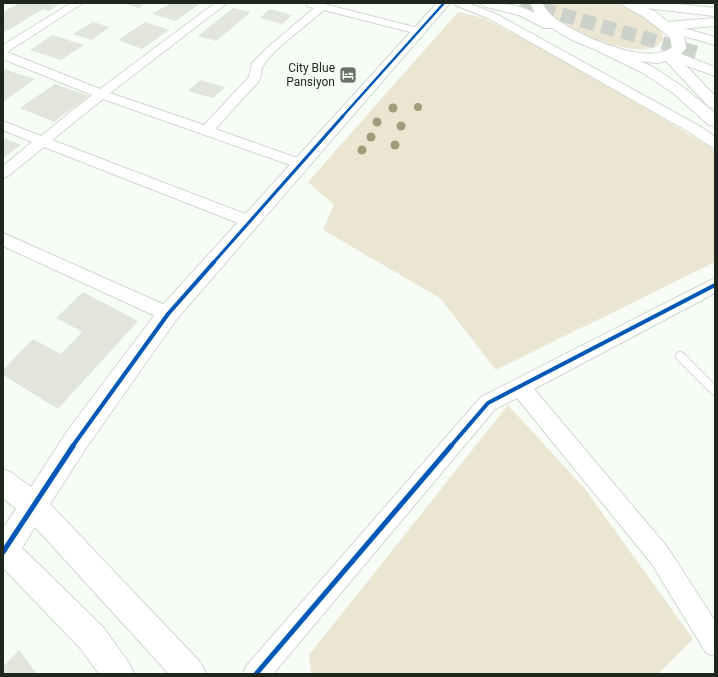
<svg xmlns="http://www.w3.org/2000/svg" width="718" height="677" font-family="Roboto,sans-serif">
<rect width="100%" height="100%" fill="#f7fcf6"/>
<path fill="#ebe6d1" d="M545 3H620L647 18 661 30 664 39C660 43 657 47 652 48 628 56 550 28 545 3Z
M458 12 484 18 609 86 715 150V262L496 370 440 298 323 230 334 205 308 182Z
M508 405 585 489 693 639 658 674H311L309 655Z"/>
<path fill="#e1e5dc" d="M19 3H61L49 11 43 9 3 33V12Z
M122 3H146L139 8Z
M171 3H201L176 21 152 14Z
M233 8 251 12 216 41 198 36Z
M270 9 292 15 282 24 260 18Z
M93 22 110 27 91 40 73 34Z
M145 22 169 30 142 49 118 40Z
M53 35 84 45 61 60 30 50Z
M3 69 35 79 3 102Z
M200 80 225 87 213 98 188 91Z
M55 84 89 96 54 122 20 108Z
M3 138 21 145 3 158Z
M83 292 138 321 58 409 3 375V370L33 339 61 354 82 332 56 318Z
M19 650 37 674H3V667Z"/>
<g fill="none" stroke-linecap="round" stroke-linejoin="round">
<path stroke="#ccd1cb" stroke-width="14" stroke-dasharray="14 7" stroke-linecap="butt" d="M521 3 701 54"/>
<g stroke="#d1d8d0" stroke-width="2">
<path id="lane" d="M680 352 683 353 715 385V395L712 394 677 359 675 356 677 353Z"/>
</g>
<g stroke="#d1d8d0" stroke-width="2">
<path id="street" d="M71 3H83L7 52 100 89 215 3H227L110 93 204 125 249 77 252 63 267 48 314 8 307 6 306 3H320L422 29 424 31 418 34 324 10C308 24 273 49 263 66 260 70 262 76 259 81L215 129 306 161 308 164 306 167 301 169 296 167 103 99 52 140 256 218 259 222 256 226 251 228 44 147 8 176 3 178V166L32 142 3 130V121L41 136 92 95 3 59V45Z
M454 3H468L496 14 701 127 715 137V147L710 146 691 133 488 18 455 5Z
M3 233 174 309 177 314 174 319 168 321 162 319 3 246Z
M715 278V293L534 389 668 548 715 621V656L706 653 652 564 517 398 495 409 273 674H243L247 665 481 397Z"/>
</g>
<g stroke="#d1d8d0" stroke-width="2">
<path id="secondary" d="M437 3H450L176 320 86 448 50 504 201 663 206 674H169L35 527 22 548 103 627 129 663 134 674H99L81 649 3 568V528L16 509 3 498V469L12 473 31 487 68 430 160 308Z
M631 3H670L715 8V16L637 7 633 6Z
M715 18V26L667 30 662 29 660 26 662 23 667 22Z"/>
</g>
<g stroke="#d1d8d0" stroke-width="2">
<path id="primary" d="M603 44 653 67 683 87 715 113V126L709 125 673 93 643 73 598 51 596 48 598 45Z
M669 52 674 53 715 96V108L709 107 664 59 662 56 664 53Z"/>
</g>
<g stroke="#d1d8d0" stroke-width="2">
<path id="highway" d="M481 3C500 3 518 4 535 13L530 3H542C547 11 553 18 562 23 583 37 650 67 672 47L670 37 644 17 624 6 622 3H638L654 11 672 25 715 37V45L684 36 686 48 681 54 715 67V76L671 60 657 63 638 61 612 55 591 48 570 39 552 28H544L519 15 483 6Z"/>
</g>
<use href="#lane" fill="#fefffe" fill-rule="evenodd"/>
<use href="#street" fill="#fefffe" fill-rule="evenodd"/>
<use href="#secondary" fill="#fefffe" fill-rule="evenodd"/>
<use href="#primary" fill="#fefffe" fill-rule="evenodd"/>
<use href="#highway" fill="#fefffe" fill-rule="evenodd"/>
<g stroke="#f5fef4" stroke-width="4">
<path id="cycleway-far3" d="M342 117 444 3"/>
</g>
<g stroke="#f5fef4" stroke-width="5">
<path id="cycleway-far2" d="M213 263 343 116"/>
</g>
<g stroke="#f5fef4" stroke-width="6">
<path id="cycleway-far1" d="M72 447 168 314 214 262
M450 447 488 403 715 285"/>
</g>
<g stroke="#f5fef4" stroke-width="8">
<path id="cycleway" d="M3 552 73 446
M256 674 451 446"/>
</g>
<use href="#cycleway-far3" stroke="#0057b8" stroke-width="2.5"/>
<use href="#cycleway-far2" stroke="#0057b8" stroke-width="3"/>
<use href="#cycleway-far1" stroke="#0057b8" stroke-width="4"/>
<use href="#cycleway" stroke="#0057b8" stroke-width="5"/>
</g>
<g fill="#a39b7c">
<circle cx="418" cy="107" r="4"/>
<circle cx="393" cy="108" r="4.5"/>
<circle cx="377" cy="122" r="4.5"/>
<circle cx="401" cy="126" r="4.5"/>
<circle cx="371" cy="137" r="4.5"/>
<circle cx="395" cy="145" r="4.5"/>
<circle cx="362" cy="150" r="4.5"/>
</g>
<defs>
<g id="hotel-square" transform="scale(0.9)"><rect x="-9" y="-9" width="18" height="18" rx="4" fill="#6a716a" stroke="#f5fef4"/><path d="M-6-4.5h1.5V1H6V5H4.5V3h-9V5H-6ZM-4 0a1.8 1.8 0 1 1 3.6 0ZM.5 0V-2.5h3Q6-2.5 6 0Z" fill="#fff"/></g>
</defs>
<g fill-rule="evenodd">
<use href="#hotel-square" x="348" y="75"/>
</g>
<g text-anchor="middle" dominant-baseline="central" stroke-width="4" stroke-linejoin="round" paint-order="stroke">
<g font-size="12" fill="#1e261e" stroke="#f5fef4" text-anchor="end">
<text x="335" y="68">City Blue<tspan x="335" dy="14">Pansiyon</tspan></text>
</g>
</g>
<rect width="718" height="677" fill="none" stroke="#1e261e" stroke-width="8"/>
</svg>
